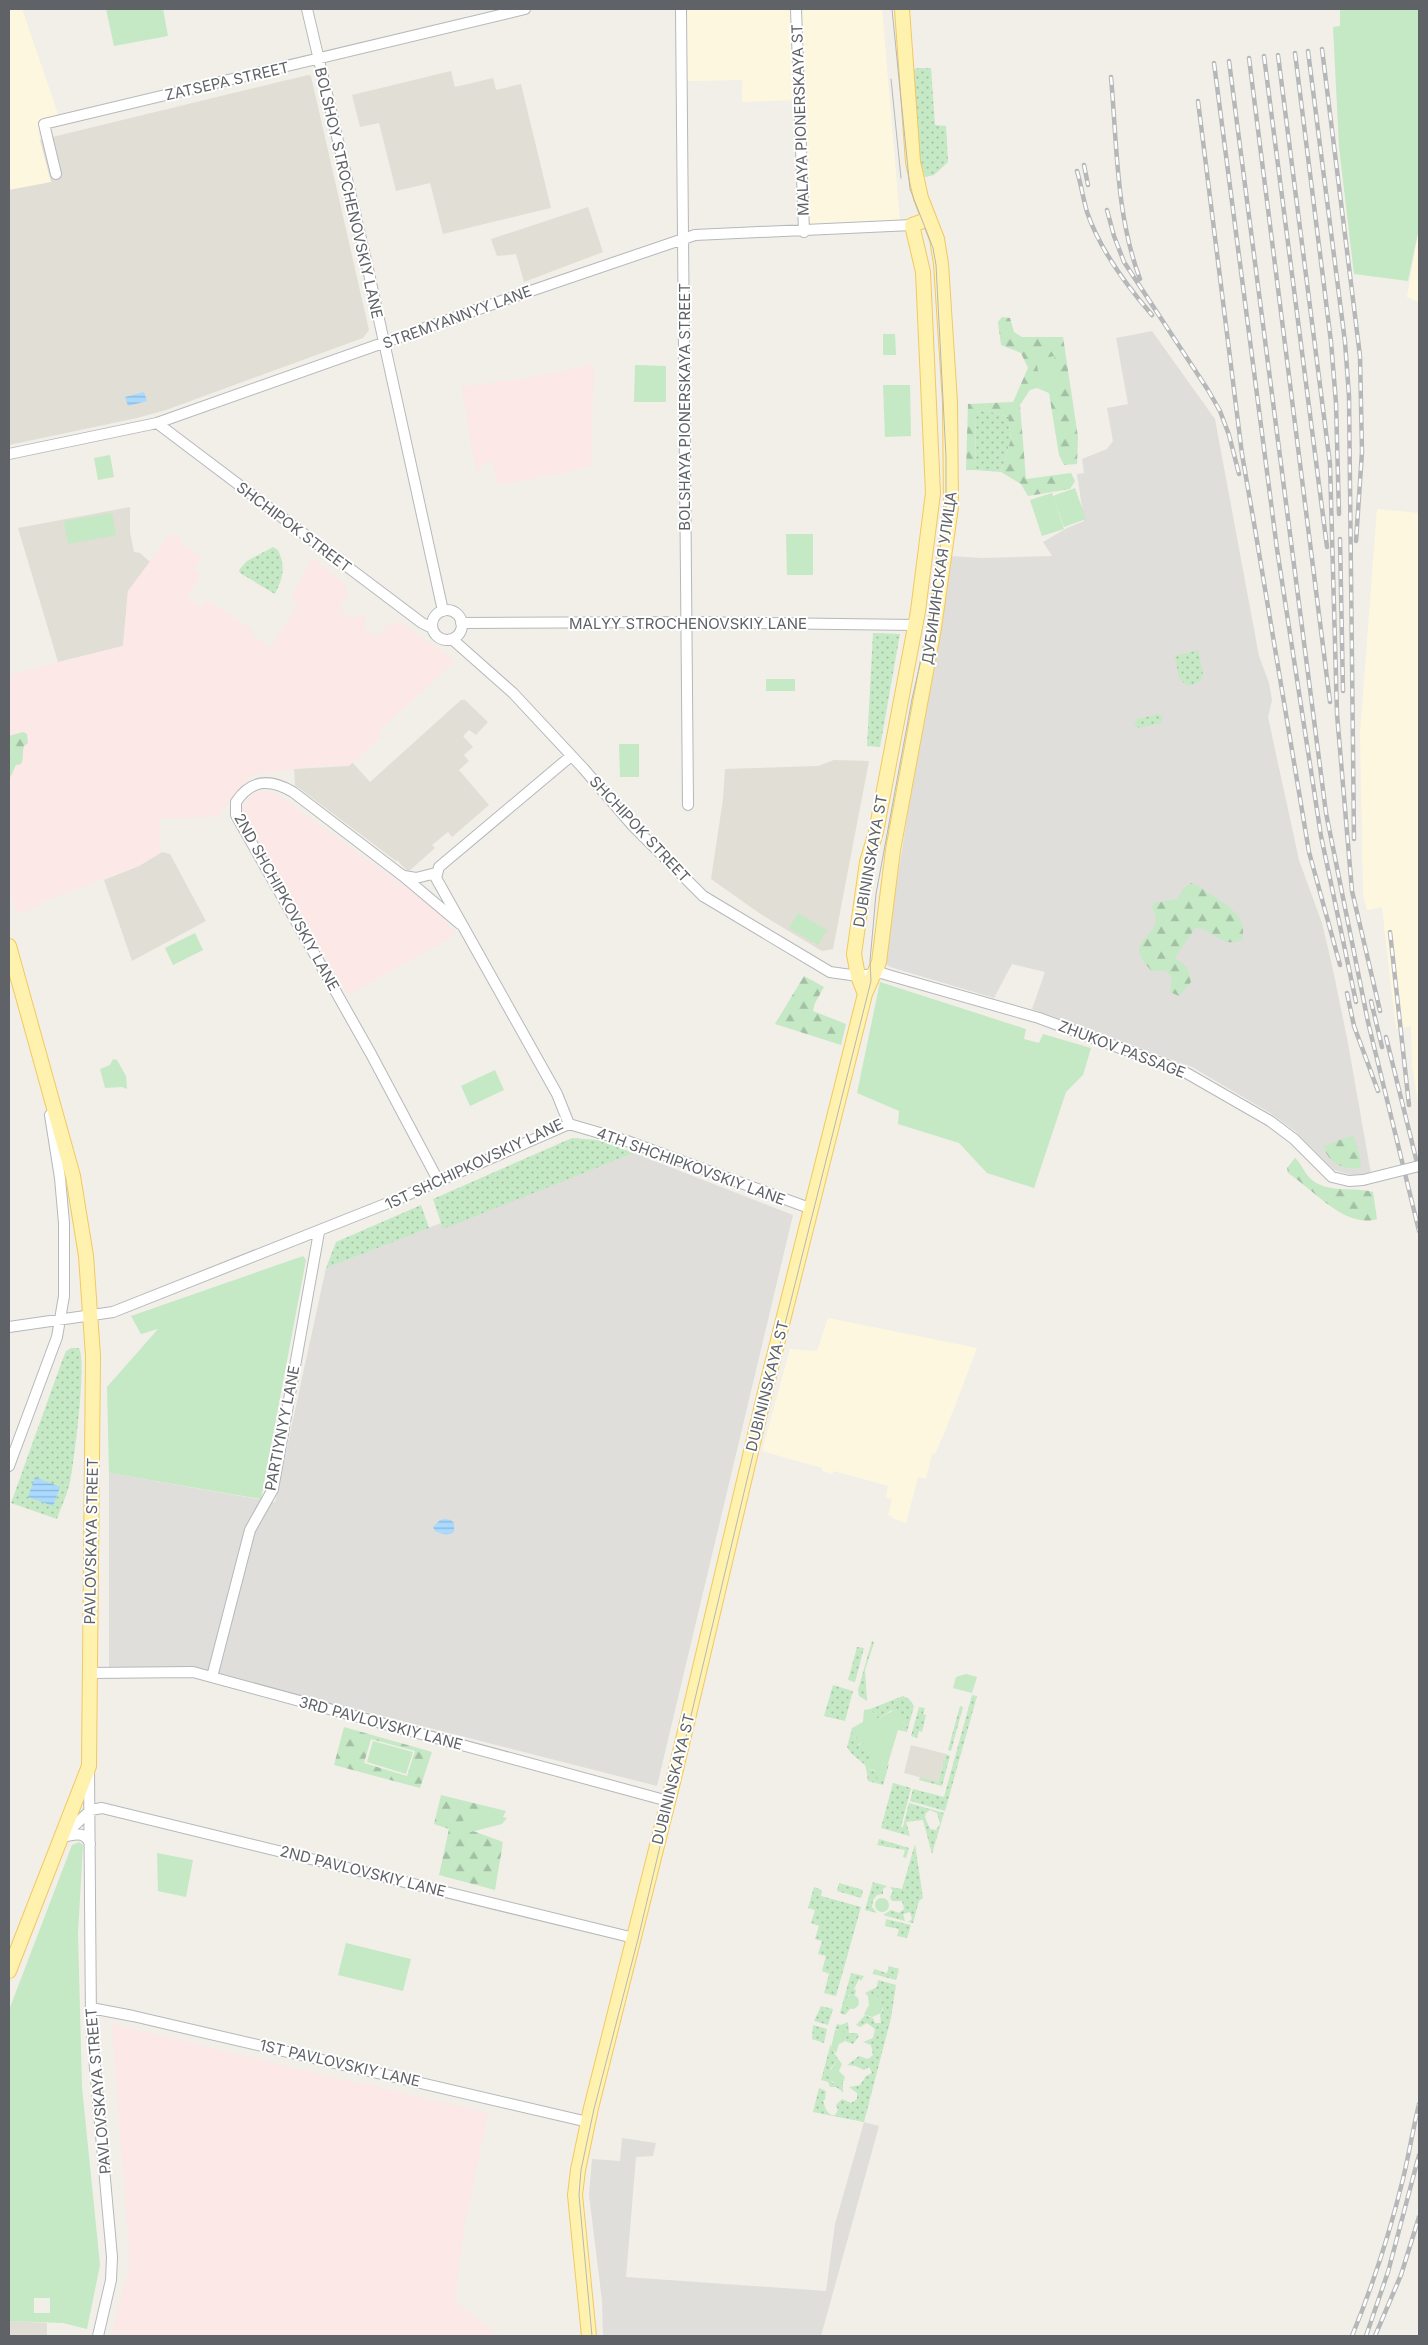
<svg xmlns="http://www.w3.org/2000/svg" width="1428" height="2345" font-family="Inter,sans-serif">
<defs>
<pattern id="grass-dots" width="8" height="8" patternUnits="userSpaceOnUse" patternTransform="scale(1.25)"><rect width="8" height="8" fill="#c5e8c5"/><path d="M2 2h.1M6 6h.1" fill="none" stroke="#a3c0a4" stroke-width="1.8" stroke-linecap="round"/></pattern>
<pattern id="forest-firs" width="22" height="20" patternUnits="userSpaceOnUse" patternTransform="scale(1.25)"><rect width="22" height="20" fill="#c5e8c5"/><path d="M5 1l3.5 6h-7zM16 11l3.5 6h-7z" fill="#a3c0a4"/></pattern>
<pattern id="water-rules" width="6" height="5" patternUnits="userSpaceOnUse" patternTransform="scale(1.25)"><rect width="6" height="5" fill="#aadaff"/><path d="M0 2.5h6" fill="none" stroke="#8eb4d2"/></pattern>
</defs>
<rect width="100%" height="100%" fill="#f1efe8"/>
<path fill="#fef7e0" d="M9 9H22L58 114 38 132 52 182 9 190Z
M687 9H792L794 100 742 102V80L687 81Z
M800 9H882L900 220 809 226 806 222Z
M1419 228V302L1407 297Z
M1377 509 1419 513V1108L1412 1065 1411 1026 1396 1029 1382 907 1367 910 1363 894 1360 733Z
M828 1318 977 1348 946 1429 935 1454H932L926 1479 918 1477 906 1523 892 1518V1516L888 1515 892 1499 886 1497 888 1486 834 1471 832 1474 822 1471V1468L762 1451 790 1349 817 1351Z"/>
<path fill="#e0deda" d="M1152 331 1215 419 1259 656 1269 683 1272 700 1268 717 1299 860 1322 923 1332 965 1348 1043 1371 1174 1352 1175 1334 1170 1295 1131 1270 1113 1192 1067 1032 1009 1045 972 1012 964 994 998 890 967 886 964 885 956 949 556 982 558 1052 556 1043 542 1067 528 1084 521 1077 474 1084 473 1082 459 1107 449 1113 441 1107 408 1128 404 1116 338Z
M634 1153 793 1215 657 1786 194 1668H109V1473L275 1502 326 1268 441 1223 443 1228Z
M864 2122 879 2126 821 2336H603L602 2301 589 2195 592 2159 620 2161 622 2138 656 2143 653 2156 636 2157 626 2277 826 2291 835 2224Z"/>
<path fill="#e1ded6" d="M451 71 455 87 493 78 496 90 521 84 551 208 443 234 430 183 396 191 379 123 360 127 352 95Z
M308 75 311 76 369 330 363 338 166 410 137 418 9 445V190L51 182 40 140Z
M588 207 603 252 524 282 516 254 497 256 491 239Z
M130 507V532L134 552 140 553 150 562 128 591 123 646 58 662 18 528Z
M461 700H465L488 722 476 735 469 730 463 736 473 747 464 755 469 761 459 770 489 805 452 837 448 832 432 845 435 848 408 872 397 860 396 861 295 785 294 769 349 766 352 762 370 782Z
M834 760 869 761 833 949 822 951 762 915 711 879 723 799 725 769 818 766Z
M162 852 170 854 206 921 132 961 104 880 139 866Z
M911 1745 946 1754 938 1782 904 1773Z
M9 2321 47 2323V2336H9Z"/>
<path fill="#fce8e6" d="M594 364 591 467 497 485 492 459 476 471 462 387 539 376Z
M171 533 175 536 177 534 183 544 201 558 194 570 201 575 187 598 202 607 207 600 253 630 251 634 271 647 292 614 298 602 291 598 312 558 345 584 347 596 339 609 353 620 361 614 366 617 363 627 377 637 389 624 401 623 455 661 379 731 382 736 349 766H319L251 775 217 817 160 819 159 832 162 852 139 866 38 903 39 907 17 914 9 885V675L123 646 128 591Z
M264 790 273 792 281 797 435 909 455 933 450 938 348 995 243 812 242 809 249 801 247 797Z
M112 2024 365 2085 366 2083 376 2085V2087L488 2113 465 2224 454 2300 499 2336H111L130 2264Z"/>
<path fill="url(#grass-dots)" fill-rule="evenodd" d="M917 68H931L935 125 946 126 948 162 934 175 925 177 919 159 912 71Z
M985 410 1008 417 1011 439 1001 472 975 470 976 412Z
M273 547 278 550C286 568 283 577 275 594L240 573 239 570 247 561Z
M873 633 900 634 880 747 867 746Z
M1198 650 1203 674 1202 679 1194 685H1186L1179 678 1175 656Z
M1159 714 1163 718 1161 723 1139 728 1134 724 1137 719Z
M572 1138 597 1140 634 1153 443 1229 433 1199Z
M421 1205 429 1228 326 1268 336 1242Z
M71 1348H79C87 1363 74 1462 70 1482 67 1495 61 1507 57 1519L11 1503 62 1361 66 1351Z
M872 1641 874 1643 865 1670 867 1701 859 1696 858 1690Z
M857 1647 864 1648 855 1682 848 1680Z
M833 1685 853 1691 845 1721 824 1716Z
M972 1695 977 1696 945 1811 910 1801 913 1789 944 1797Z
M903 1696 909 1699 914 1706 907 1732 903 1731 905 1722 892 1710 878 1719 870 1709Z
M960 1706 963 1707 951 1751 948 1750Z
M919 1707 925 1708 923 1714 926 1715 922 1732 919 1731 917 1738 911 1736Z
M851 1732 857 1735 858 1745 866 1742V1753L875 1755 877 1758 865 1765 851 1753 847 1747Z
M946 1754 950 1756 942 1786 919 1780 920 1777 938 1782Z
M889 1764 883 1785 868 1781 866 1768 876 1771Z
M893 1783 911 1788 901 1827H903L909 1803 944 1813 932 1854 923 1820 906 1822 910 1836 881 1828ZM930 1810 937 1813 940 1824 936 1830 930 1829 925 1817 926 1813Z
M879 1839 909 1848 906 1858 903 1857 905 1850 877 1845Z
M915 1844 923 1898 919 1901 913 1923 908 1922 912 1919 910 1912 903 1914 905 1921 883 1915 891 1910 899 1913 904 1909 902 1901H892L890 1897 893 1891 890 1887 902 1889Z
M873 1882 887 1886 883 1889V1894L877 1895 873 1900 872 1907 877 1913 865 1910Z
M839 1883 863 1890 861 1898 837 1891Z
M814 1887 822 1890 821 1896 861 1907 836 1996 824 1993 829 1974 822 1971 826 1956 818 1954 822 1941 815 1939 819 1926 811 1923 815 1910 808 1908Z
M886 1919 911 1925 907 1938 897 1936 899 1929 885 1926Z
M889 1966 899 1969 896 1980 873 1974 874 1969 887 1973Z
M851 1973 864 1976 861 1981 859 1979 854 1989 856 1990 855 1995H848L850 2009 845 2015 840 2013Z
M878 1980 896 1985 891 2018 864 2122 813 2112 819 2088 826 2091 825 2100H823C825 2107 827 2116 835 2115L838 2110 836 2105 842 2099 851 2103 857 2099V2093L849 2087 860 2085 866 2076 872 2073 869 2067 864 2070 856 2066 847 2065 859 2056 868 2059 873 2055 871 2045 863 2042 873 2038 875 2029 867 2023 860 2027 856 2025 865 2015 873 2018 875 2023H881L880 2015 883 2010 880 1998 868 1996 865 1993 877 1987Z
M821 2006 833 2009 828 2025 814 2021Z
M848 2022 849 2033H857L859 2036 853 2044 845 2041 846 2039 837 2029 835 2030 837 2024 841 2025Z
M813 2025 827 2029 824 2043 812 2039Z
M831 2043V2047L838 2059 831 2068 829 2077 832 2083H843V2092L836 2087H830L828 2082 821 2080Z"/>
<path fill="url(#forest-firs)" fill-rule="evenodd" d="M1002 317 1010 318 1014 332 1022 337H1063L1078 437 1077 464 1064 465 1059 455 1049 393 1037 388 1030 390 1020 405 1026 479 1071 473 1075 481 1070 489 1028 496 1021 484 1001 472 1011 439 1008 417 985 410 976 412 975 470H966L968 404 1013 402 1028 368 1021 353 1001 345 998 322Z
M23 732 27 734 28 743 24 746C22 752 24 758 21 764L16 765 9 780V736Z
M1191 883C1199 885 1205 891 1212 895 1228 906 1248 917 1242 940 1222 949 1215 929 1195 928L1175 958 1187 967 1191 982 1179 996 1170 992 1172 978 1166 971H1152C1116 937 1170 939 1152 907L1154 903 1178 899 1182 890Z
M804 976 824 987 815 1003 813 1011 846 1024 841 1045 775 1024Z
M1354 1136 1361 1161 1360 1168C1344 1170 1327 1163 1324 1146 1334 1143 1343 1137 1354 1136Z
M1295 1158C1302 1164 1305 1175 1312 1180 1327 1193 1356 1187 1373 1192L1377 1219C1345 1229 1313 1189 1288 1173L1287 1168Z
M344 1727 432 1752 420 1788 334 1765ZM371 1739 415 1751 407 1776 364 1763Z
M441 1795 506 1811 502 1819 473 1831 503 1842 495 1890 439 1875 449 1829 434 1824Z"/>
<path fill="#c5e8c5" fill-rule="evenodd" d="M106 9H163L168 36 114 46Z
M1340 9H1419V228L1408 281 1354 274 1339 147 1333 27 1340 26Z
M883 334H895L896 355H883Z
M1054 356 1059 387 1041 390 1036 359Z
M635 365 666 366V402H634Z
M883 385H910L911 436 885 437Z
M110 455 114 477 98 480 94 458Z
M1075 488 1086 519 1064 527 1053 496Z
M1052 493 1064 529 1042 536 1030 500Z
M112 513 116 535 68 544 64 521Z
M786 534H813V575H787Z
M766 679H795V691H766Z
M619 744H639V777H620Z
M798 913 827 930 818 945 789 928Z
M195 933 203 950 173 965 165 948Z
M880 982 1026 1029 1024 1039 1039 1043 1043 1034 1091 1048 1083 1075 1066 1092 1034 1188 987 1173 959 1143 898 1124 899 1111 857 1093Z
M113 1059 117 1060 126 1076 127 1089 122 1087 105 1088 100 1069 110 1065Z
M495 1070 504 1090 470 1106 461 1086Z
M303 1256 306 1260 261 1499 109 1473 107 1387 158 1329 141 1334 131 1316Z
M966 1674 977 1677 972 1693 953 1688 956 1677Z
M870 1709 878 1719 894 1710 905 1722 903 1731 898 1730 883 1780H878L875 1770 866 1768 865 1765 877 1757 866 1753V1742L856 1745 857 1736 851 1732 852 1728 863 1722 864 1710Z
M373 1741 413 1752 406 1774 367 1762Z
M467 1808 507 1818 502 1824 459 1835Z
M79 1842 83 1845 78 1933 82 2087 100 2265 87 2329 63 2323 9 2321V2010L72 1845ZM34 2298H50V2313H34Z
M157 1853 193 1860 186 1897 158 1891Z
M875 1905a7 7 0 1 1 14 0a7 7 0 1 1-14 0Z
M346 1943 411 1959 403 1991 338 1975Z
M845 2002a7 7 0 1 1 14 0a7 7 0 1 1-14 0Z
M872 1995 880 1998 883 2006 881 2013 872 2017 864 2014 869 2005 868 1996Z
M835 2030H842L846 2037 845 2041 839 2044 836 2053 831 2048Z
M838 2059 842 2064 839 2071 845 2077 843 2083 836 2084 830 2080 828 2074Z"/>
<path fill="url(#water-rules)" d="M144 392 147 401 128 406 125 397Z
M35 1477 60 1487 53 1506 28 1497Z
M445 1519 451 1520 454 1523V1532C448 1536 441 1534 435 1531L433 1527 440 1520Z"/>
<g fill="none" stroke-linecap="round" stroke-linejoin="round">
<g stroke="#b5b8bc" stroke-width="12">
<path id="minor" d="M307 9 366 260 443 611
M681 9 688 805
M796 9 804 232
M56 174 44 124 525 9
M157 423 422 623 432 628
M9 454 157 423 507 299 695 235 912 225
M432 625a15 15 0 1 1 30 0a15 15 0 1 1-30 0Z
M461 623 685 622 915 625
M452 639 513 693 583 768 633 826 703 896 830 972 858 976 882 973 888 975 1039 1018 1183 1071 1270 1121 1294 1139 1332 1177 1349 1181 1363 1180
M404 876 416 878 436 873
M569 1124 557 1094 436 878 439 867 571 756
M569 1124 627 1141 812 1209
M439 1182 371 1054 236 815V802C252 778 271 779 293 792L403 876 460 924
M9 1327 113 1312 398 1199 569 1124
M9 1466 57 1337 64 1296V1223L60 1178 50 1115
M90 1673 193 1672 668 1801
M212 1677 250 1530 273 1489 319 1232
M89 1770 91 2023 112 2257 111 2280 98 2336
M64 1835 91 1810 102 1808 634 1938
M62 1837C74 1835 85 1830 90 1844
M91 2008 133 2016 588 2122"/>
</g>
<g stroke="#f2c960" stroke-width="16">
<path id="major" d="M9 946 73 1176 86 1256 93 1356 89 1766 9 1971
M865 994 858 976 854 954 867 862 876 832 918 611 933 493 923 272 912 225 929 219
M589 2336 575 2195 578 2170 591 2108 673 1782 766 1388 865 994 879 962 893 850 934 628 951 507 950 402 941 264 937 239 921 198 913 162 902 9"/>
</g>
<use href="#minor" stroke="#fff" stroke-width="10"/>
<use href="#major" stroke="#fff2af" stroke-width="14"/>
<path stroke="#b6b7b8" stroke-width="1" d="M891 79 901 178
M592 2336 579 2195 581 2170 594 2109 638 1939 765 1404 871 981 870 961 876 894 912 699 929 625 946 505V457L936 265 933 248 910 189 892 9"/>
<g stroke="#b6b7b8" stroke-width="4.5">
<path id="rail" d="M1322 49 1360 356 1362 452 1356 541
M1308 51 1345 342 1349 396 1354 839
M1295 53 1331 342 1336 403 1339 514
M1278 55 1330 464 1337 714 1352 891 1380 1011
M1264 56 1327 547
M1249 58 1330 702
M1229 61 1326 813 1368 1022 1419 1231
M1214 63 1277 549 1321 836 1356 1002
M1111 77C1117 144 1116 216 1140 279
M1198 101 1242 454 1255 529 1309 852 1340 965
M1084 165 1088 185
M1077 171C1081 184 1083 198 1087 212 1100 250 1126 285 1152 315
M1107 210 1114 236 1124 262 1208 390 1220 411 1229 435 1239 474
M1340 539 1343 691
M1390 932 1409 1105
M1347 993 1354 1026 1378 1091
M1371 1001 1382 1047
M1386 1037 1419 1171
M1352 2336C1373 2285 1390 2232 1403 2179 1409 2154 1413 2129 1419 2104
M1366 2336 1388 2272 1419 2155
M1375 2336 1401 2275 1419 2217"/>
</g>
<use href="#rail" stroke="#fff" stroke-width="2.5" stroke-dasharray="8" stroke-linecap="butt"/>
<g stroke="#b5b8bc" stroke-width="12" stroke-linecap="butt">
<path id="minor-bridge" d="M1363 1180 1419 1166"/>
</g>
<use href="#minor-bridge" stroke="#fff" stroke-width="10"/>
</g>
<g text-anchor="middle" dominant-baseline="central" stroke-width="4" stroke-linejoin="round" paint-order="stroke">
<g font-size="15" fill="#5f6368" stroke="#fff">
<text transform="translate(227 81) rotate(-13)">ZATSEPA STREET</text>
<text transform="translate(800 120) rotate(-92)">MALAYA PIONERSKAYA ST</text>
<text transform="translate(349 193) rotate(77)">BOLSHOY STROCHENOVSKIY LANE</text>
<text transform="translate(457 317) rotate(-20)">STREMYANNYY LANE</text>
<text transform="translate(684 407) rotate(-90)">BOLSHAYA PIONERSKAYA STREET</text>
<text transform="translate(294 527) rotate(37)">SHCHIPOK STREET</text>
<text transform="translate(939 578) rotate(-82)">ДУБИНИНСКАЯ УЛИЦА</text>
<text x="688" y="623">MALYY STROCHENOVSKIY LANE</text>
<text transform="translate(640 829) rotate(47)">SHCHIPOK STREET</text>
<text transform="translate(870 861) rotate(-80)">DUBININSKAYA ST</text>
<text transform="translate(287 902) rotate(61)">2ND SHCHIPKOVSKIY LANE</text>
<text transform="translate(1122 1049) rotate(21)">ZHUKOV PASSAGE</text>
<text transform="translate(474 1164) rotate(-25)">1ST SHCHIPKOVSKIY LANE</text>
<text transform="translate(691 1166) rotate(20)">4TH SHCHIPKOVSKIY LANE</text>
<text transform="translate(767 1386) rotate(-76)">DUBININSKAYA ST</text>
<text transform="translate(282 1428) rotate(-79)">PARTIYNYY LANE</text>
<text transform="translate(91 1541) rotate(-89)">PAVLOVSKAYA STREET</text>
<text transform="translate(381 1723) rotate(15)">3RD PAVLOVSKIY LANE</text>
<text transform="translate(673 1779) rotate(-76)">DUBININSKAYA ST</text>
<text transform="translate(363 1871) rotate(14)">2ND PAVLOVSKIY LANE</text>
<text transform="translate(340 2063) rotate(13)">1ST PAVLOVSKIY LANE</text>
<text transform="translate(98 2091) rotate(-95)">PAVLOVSKAYA STREET</text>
</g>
</g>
<rect width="1428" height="2345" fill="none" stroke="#5f6368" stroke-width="20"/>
</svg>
